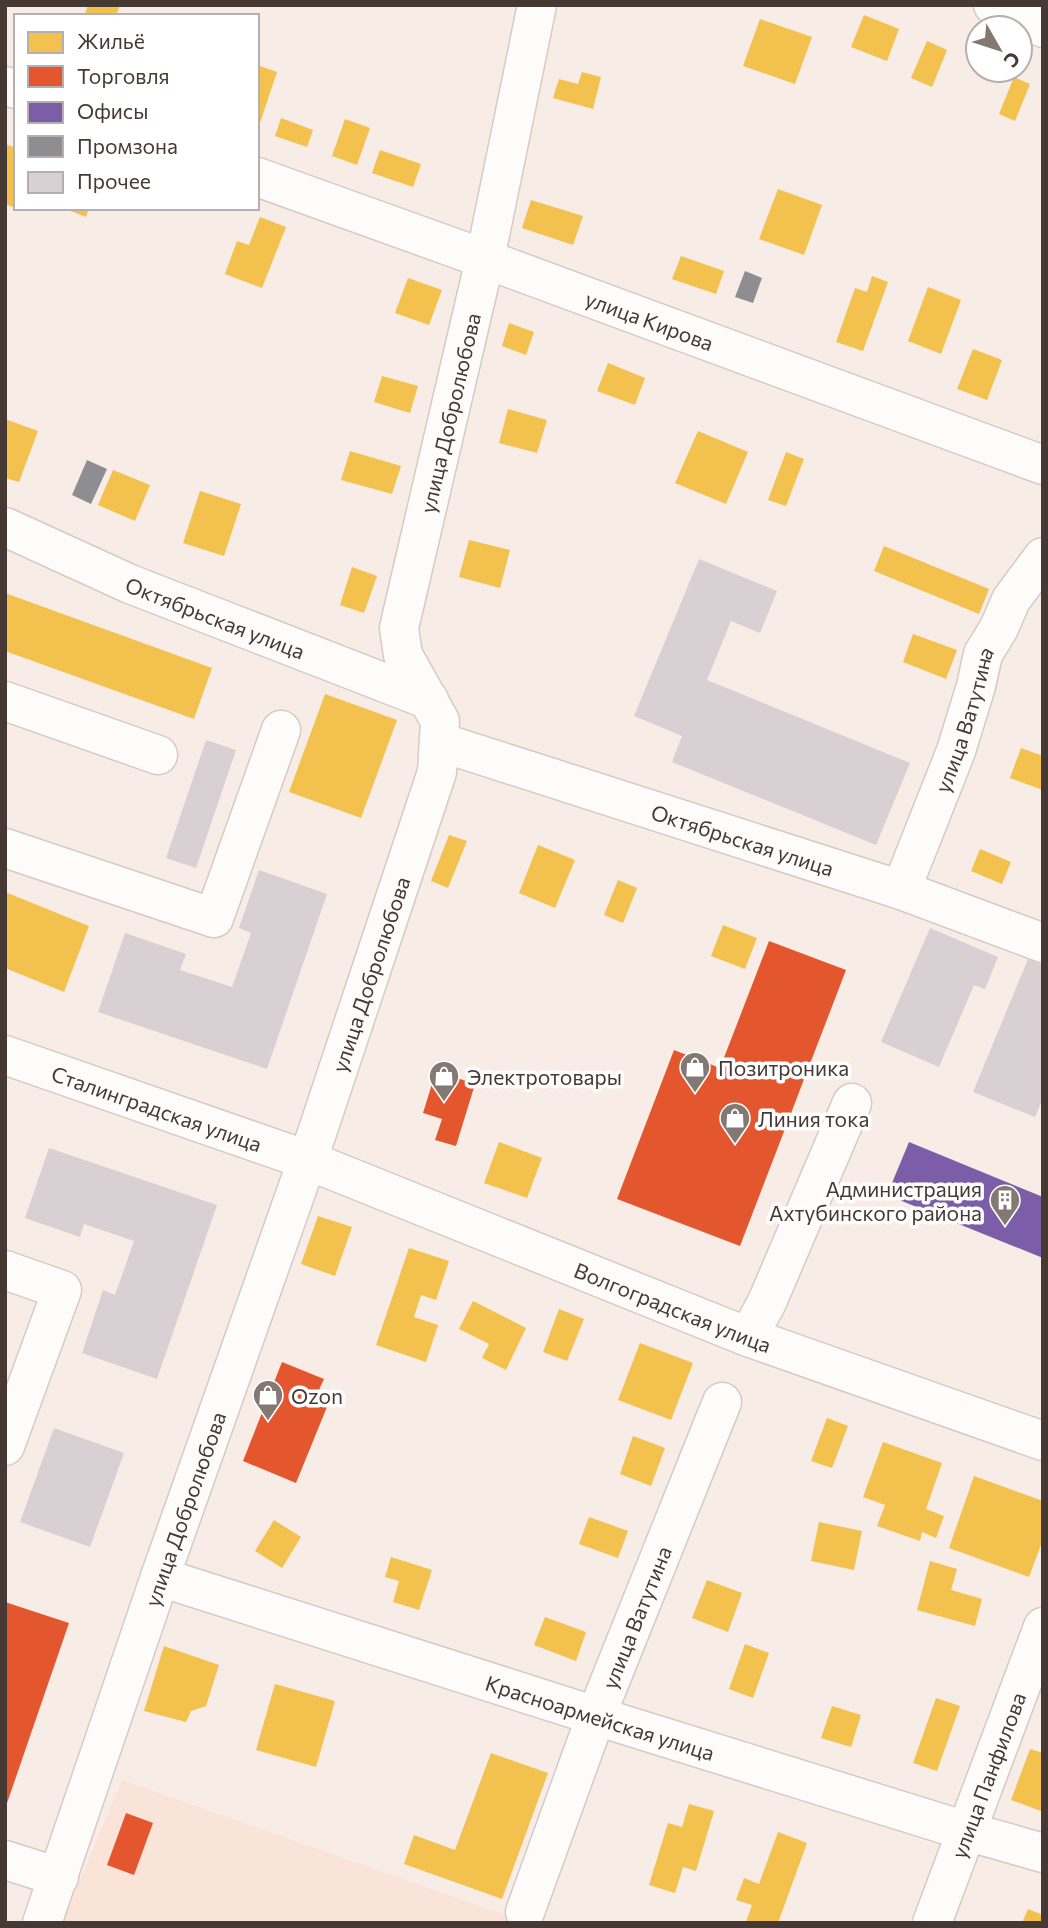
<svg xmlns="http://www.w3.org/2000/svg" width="1048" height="1928" font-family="Commissioner,sans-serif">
<rect width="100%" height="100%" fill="#f8ece7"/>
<path fill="#fae3d9" d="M122 1780 528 1923H62Z"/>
<path fill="#f2c14e" d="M88 5H120L116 16H84Z
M864 15 899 29 887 61 851 47Z
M760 19 812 37 795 84 743 66Z
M927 41 947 50 932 87 911 78Z
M257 65 277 72 259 126H257Z
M582 72 601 77 593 109 553 98 559 79 578 84Z
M1014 77 1030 84 1015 121 999 114Z
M281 118 313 130 307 147 275 136Z
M345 119 370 128 357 165 332 156Z
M5 144 16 148V208L5 204Z
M380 150 421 164 413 187 372 173Z
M778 189 822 205 804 255 759 239Z
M531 200 583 216 573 245 522 228Z
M63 208H89L86 217Z
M260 217 286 227 262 288 225 274 237 241 249 245Z
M681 256 724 271 716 294 672 279Z
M872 276 888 282 863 351 836 342 855 288 867 292Z
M408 278 442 290 429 325 395 313Z
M928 287 961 300 941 354 908 341Z
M509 323 534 332 526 355 502 346Z
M973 349 1002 360 987 400 957 389Z
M608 363 645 378 635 405 597 391Z
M382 376 418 386 410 413 374 402Z
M508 409 547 420 537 453 499 443Z
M5 419 38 431 19 482 5 478Z
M698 431 748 452 726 504 675 483Z
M350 451 401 466 392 494 341 480Z
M786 452 804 459 786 506 768 500Z
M113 470 150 485 135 521 98 505Z
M200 491 241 504 224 556 183 543Z
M469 540 510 550 500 588 459 577Z
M884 546 989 589 979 614 874 571Z
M352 567 377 576 364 613 340 605Z
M5 593 212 668 194 719 5 651Z
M913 634 957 650 946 679 903 662Z
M325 694 397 720 361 818 289 792Z
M1021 748 1043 756V790L1010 778Z
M449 835 467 841 448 888 431 881Z
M538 845 575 860 555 908 519 893Z
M980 849 1011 862 1002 884 971 871Z
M618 880 637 888 623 923 604 915Z
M5 892 89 926 64 992 5 968Z
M723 925 757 938 745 969 711 956Z
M499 1142 542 1158 527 1198 484 1183Z
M318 1216 352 1227 335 1276 301 1264Z
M409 1248 449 1261 436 1300 421 1295 414 1317 438 1325 426 1362 376 1345Z
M473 1301 526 1328 506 1370 482 1358 489 1344 459 1329Z
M559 1309 584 1319 567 1361 543 1352Z
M640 1343 693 1363 671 1420 618 1400Z
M827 1418 848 1426 832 1468 811 1461Z
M633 1436 665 1448 651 1486 620 1474Z
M883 1442 942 1463 926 1509 944 1516 936 1538 922 1532 920 1541 877 1526 885 1505 863 1497Z
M974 1476 1043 1501V1539L1029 1577 949 1548Z
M589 1517 628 1531 618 1558 579 1544Z
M274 1520 301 1537 282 1568 255 1551Z
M819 1522 862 1531 854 1570 811 1561Z
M391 1557 432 1570 419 1610 393 1602 399 1581 385 1577Z
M930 1561 957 1569 951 1590 982 1599 975 1626 917 1610Z
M707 1580 742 1593 728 1632 692 1618Z
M545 1617 586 1632 576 1661 534 1645Z
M745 1644 769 1653 753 1698 729 1689Z
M164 1646 219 1665 206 1706 191 1711 186 1722 144 1711Z
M275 1684 335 1701 316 1767 256 1750Z
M936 1698 960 1706 937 1771 913 1763Z
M832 1706 861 1715 851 1747 821 1738Z
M1030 1749 1043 1753V1807L1041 1811 1011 1800Z
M491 1753 548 1773 502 1899 404 1864 414 1835 455 1850Z
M689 1804 714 1811 696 1871 683 1867 675 1893 649 1885 668 1823 682 1827Z
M778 1832 807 1843 778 1923H749L746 1922 752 1905 736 1900 744 1878 759 1884Z
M1028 1909 1043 1915V1923H1022Z"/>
<path fill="#e4572e" d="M769 941 846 970 740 1246 617 1199 674 1050 720 1068Z
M436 1071 475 1084 456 1146 435 1140 442 1119 423 1113Z
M282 1362 324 1379 318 1392 331 1397 296 1483 243 1461Z
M5 1602 69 1623 6 1806H5Z
M126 1813 153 1823 134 1875 107 1865Z"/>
<path fill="#7b5ea7" d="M909 1142 1043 1197V1258L887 1195Z"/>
<path fill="#8d8d92" d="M745 271 762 278 753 303 735 297Z
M87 460 107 469 91 504 72 495Z"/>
<path fill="#d8d0d3" d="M699 559 777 591 760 633 731 621 707 680 910 763 876 845 672 762 682 736 634 716Z
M206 740 236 750 196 868 166 858Z
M259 870 327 894 267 1069 98 1012 125 933 186 954 180 970 232 987 251 933 239 928Z
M930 928 998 957 985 989 974 985 939 1067 881 1042Z
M1028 959 1043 965V1098L1035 1117 973 1092Z
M49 1148 217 1205 157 1379 82 1353 103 1290 115 1295 134 1241 84 1224 80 1237 25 1218Z
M54 1428 124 1453 90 1547 20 1522Z"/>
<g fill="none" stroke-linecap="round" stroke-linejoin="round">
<g stroke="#d6cac5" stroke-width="41">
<g id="minor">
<path d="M993 5 1043 28"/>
<path d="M5 86 16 89"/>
<path id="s1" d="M257 177 485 259 1043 465"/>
<path id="s2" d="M5 527 130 584 429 700"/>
<path d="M5 701 158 755"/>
<path id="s3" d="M440 742 901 890 1043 943"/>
<path d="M5 848 214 918 281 730"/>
<path id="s4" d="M901 890 956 751 976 686 983 654 999 628 1011 600 1043 557"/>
<path id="s5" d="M5 1055 307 1160 748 1337 1043 1441"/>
<path d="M5 1270 62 1290 5 1446"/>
<path d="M748 1337 767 1302 852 1103"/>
<path id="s6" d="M160 1577 596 1716 966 1831 1043 1853"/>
<path d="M5 1860 59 1877"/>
<path id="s7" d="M525 1912 596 1716 722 1402"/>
<path id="s8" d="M42 1923 160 1577 318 1130 437 772 440 721 403 655 399 628 485 259 537 5"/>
<path id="s9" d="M932 1923 1043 1627"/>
</g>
</g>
<use href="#minor" stroke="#fefcfb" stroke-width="38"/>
</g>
<defs>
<g id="shop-pin" transform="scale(1.575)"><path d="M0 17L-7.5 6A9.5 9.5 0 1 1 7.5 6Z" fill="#847873" stroke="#fff"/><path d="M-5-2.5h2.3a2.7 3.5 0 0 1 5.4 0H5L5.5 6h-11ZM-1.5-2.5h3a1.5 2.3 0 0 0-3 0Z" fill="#fff"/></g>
<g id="building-pin" transform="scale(1.575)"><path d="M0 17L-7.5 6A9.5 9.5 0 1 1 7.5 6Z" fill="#847873" stroke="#fff"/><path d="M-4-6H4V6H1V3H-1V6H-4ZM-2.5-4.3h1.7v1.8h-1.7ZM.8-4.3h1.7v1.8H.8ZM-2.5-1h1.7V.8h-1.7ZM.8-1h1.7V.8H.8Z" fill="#fff"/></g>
</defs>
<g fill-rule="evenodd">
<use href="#shop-pin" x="695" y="1067"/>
<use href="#shop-pin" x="444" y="1076"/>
<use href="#shop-pin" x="735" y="1118"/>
<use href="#building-pin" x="1005" y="1200"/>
<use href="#shop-pin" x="268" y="1395"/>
</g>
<g text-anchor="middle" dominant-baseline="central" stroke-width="7" stroke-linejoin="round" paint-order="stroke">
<g font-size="21" fill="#463934" stroke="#fff">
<text stroke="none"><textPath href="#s1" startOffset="418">улица Кирова</textPath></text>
<text stroke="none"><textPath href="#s8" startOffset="1592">улица Добролюбова</textPath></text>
<text stroke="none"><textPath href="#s2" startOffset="229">Октябрьская улица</textPath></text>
<text stroke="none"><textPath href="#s4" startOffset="182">улица Ватутина</textPath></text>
<text stroke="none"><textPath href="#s3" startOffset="318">Октябрьская улица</textPath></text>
<text stroke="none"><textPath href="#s8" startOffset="1004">улица Добролюбова</textPath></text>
<text stroke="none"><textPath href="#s5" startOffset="161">Сталинградская улица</textPath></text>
<text stroke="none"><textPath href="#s5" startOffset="714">Волгоградская улица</textPath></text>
<text stroke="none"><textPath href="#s8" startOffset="438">улица Добролюбова</textPath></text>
<text stroke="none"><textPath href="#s7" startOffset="315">улица Ватутина</textPath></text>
<text stroke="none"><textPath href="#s6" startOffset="462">Красноармейская улица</textPath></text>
<text stroke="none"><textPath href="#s9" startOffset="158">улица Панфилова</textPath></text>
</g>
<g font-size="21" fill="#463934" stroke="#fff" text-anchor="start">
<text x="718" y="1067">Позитроника</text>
<text x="467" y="1076">Электротовары</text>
<text x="758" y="1118">Линия тока</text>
<text x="982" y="1188" text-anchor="end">Администрация<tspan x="982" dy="24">Ахтубинского района</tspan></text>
<text x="291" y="1395">Ozon</text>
</g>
</g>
<rect width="1048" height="1928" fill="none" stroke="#463934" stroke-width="14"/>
<rect x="14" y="14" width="245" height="196" fill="#ffffff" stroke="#b5b0ae" stroke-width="2"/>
<rect x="28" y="32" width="35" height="21" fill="#f2c14e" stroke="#b5b0ae" stroke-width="2"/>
<text x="77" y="49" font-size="21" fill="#463934">Жильё</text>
<rect x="28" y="66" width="35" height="21" fill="#e4572e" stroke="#b5b0ae" stroke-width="2"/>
<text x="77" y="84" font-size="21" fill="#463934">Торговля</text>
<rect x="28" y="102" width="35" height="21" fill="#7b5ea7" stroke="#b5b0ae" stroke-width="2"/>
<text x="77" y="119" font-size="21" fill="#463934">Офисы</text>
<rect x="28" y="136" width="35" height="21" fill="#8d8d92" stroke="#b5b0ae" stroke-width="2"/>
<text x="77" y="154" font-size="21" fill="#463934">Промзона</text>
<rect x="28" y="172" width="35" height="21" fill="#d8d0d3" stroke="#b5b0ae" stroke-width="2"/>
<text x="77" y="189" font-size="21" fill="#463934">Прочее</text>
<g transform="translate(999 49) rotate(129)"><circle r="33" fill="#ffffff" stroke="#b5b0ae" stroke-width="2"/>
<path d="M0-5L12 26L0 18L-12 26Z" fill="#847873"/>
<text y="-10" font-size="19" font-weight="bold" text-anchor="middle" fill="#463934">С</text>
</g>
</svg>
